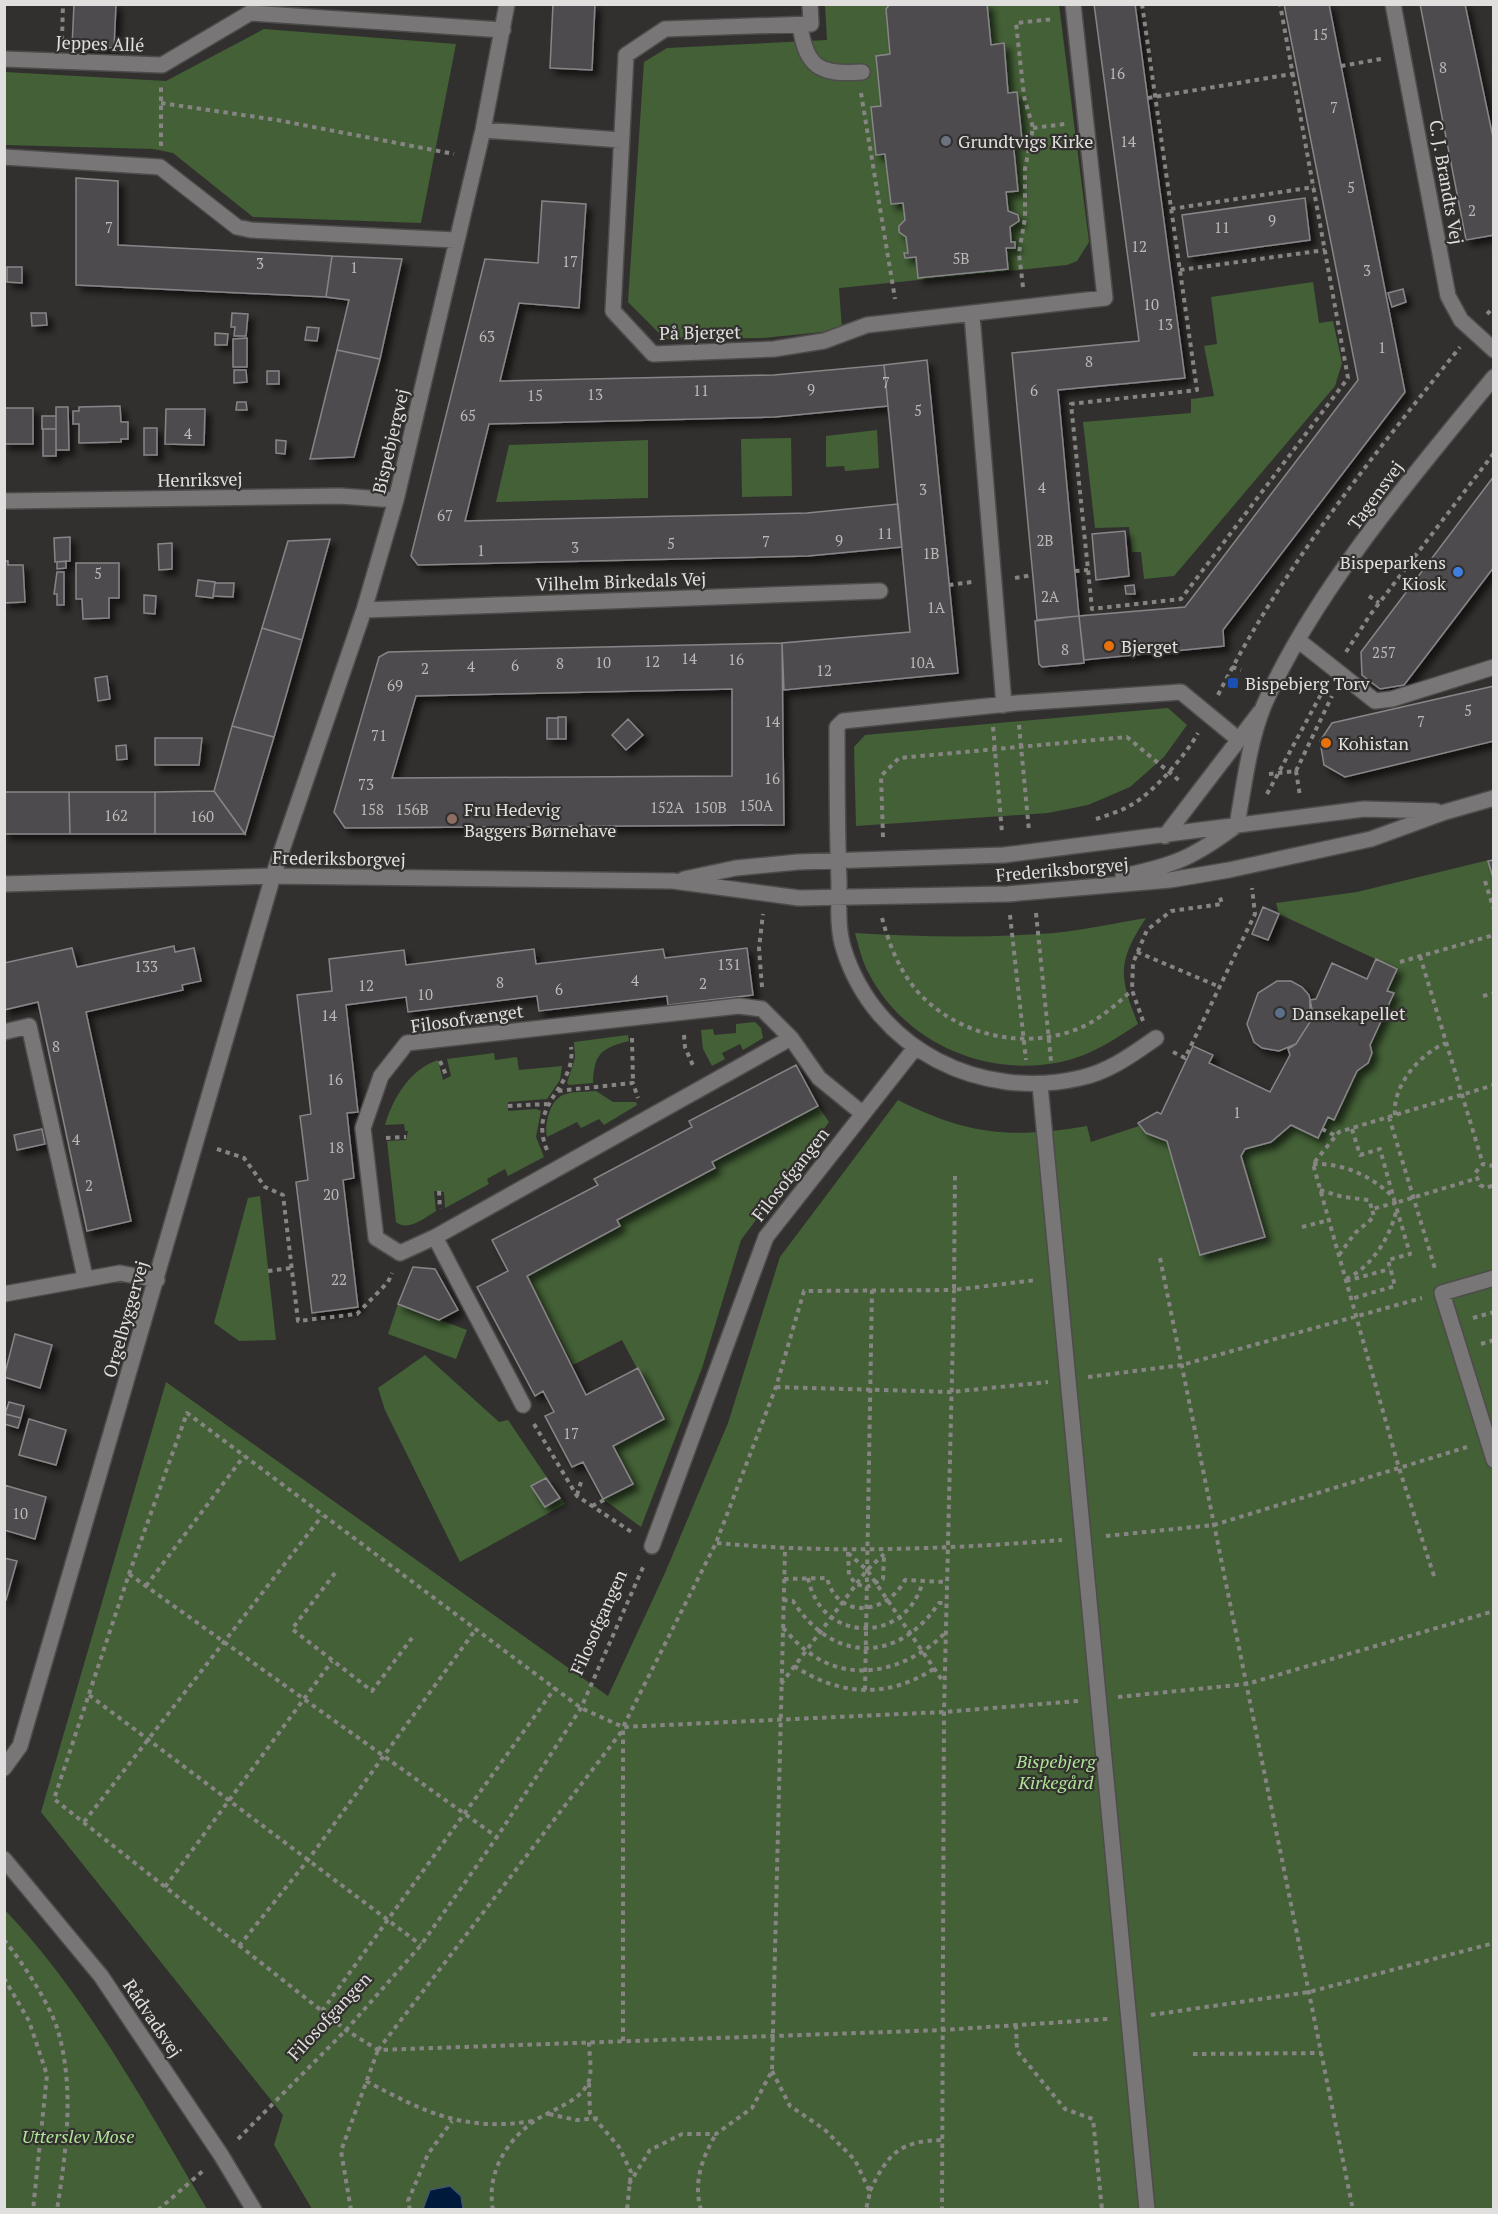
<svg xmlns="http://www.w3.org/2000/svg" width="1498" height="2214" font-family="'PT Serif',serif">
<defs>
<filter id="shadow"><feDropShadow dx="5.5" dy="5.5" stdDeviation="3" flood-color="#0009"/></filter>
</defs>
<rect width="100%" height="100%" fill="#32302e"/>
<path fill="#436036" d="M825 5H1059L1089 242 1077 261 1067 265 839 288 842 330 763 338 665 339 628 302 644 62 667 48 827 40Z
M264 29 456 44 421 223 253 217 173 153 153 149 5 145V72L166 81Z
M1313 282 1319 323 1333 321 1342 363 1335 386 1174 576 1144 579 1141 552H1132L1129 527 1095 528 1083 422 1191 413V399L1214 396 1204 346 1217 344 1211 297Z
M877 430 879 468 845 471 844 466 826 467V436Z
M791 438 792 496 742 497 741 439Z
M648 440V498L496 502 509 445Z
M1168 708 1187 725 1164 757 1130 787 1088 805 1048 813 856 826 854 747 865 735Z
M1493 859V2209H312L274 2145 283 2115 41 1812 166 1382 608 1696 665 1573 728 1423 780 1257 898 1100C967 1135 1011 1139 1087 1126L1091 1142 1139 1126 1146 1133 1167 1141 1200 1255 1264 1237 1241 1156 1245 1149 1271 1142 1291 1125 1328 1117 1334 1120 1357 1071 1365 1067 1370 1059V1045L1394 994 1387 991 1397 969 1279 914 1276 903 1357 892Z
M1146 918C1117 962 1119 977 1138 1024 1114 1040 1090 1056 1061 1062 983 1078 901 1041 866 968 861 957 858 944 855 933 921 937 987 938 1054 933 1085 930 1115 923 1146 918Z
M755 1022 761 1028 763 1038 743 1050 740 1044 722 1053 725 1059 712 1066 703 1049 701 1030 713 1029 714 1035 736 1033V1024Z
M628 1035 629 1041C601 1048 594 1054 593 1083L569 1085 567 1083 575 1058 574 1042Z
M494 1053 495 1060 517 1057 519 1070 562 1066 560 1080 547 1099 508 1102V1111L536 1109 541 1111 536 1137 544 1157 508 1176 505 1169 487 1179 489 1184 445 1208 444 1192 434 1191 436 1211C424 1218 408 1232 396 1222L387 1141 406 1140 408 1131H405L404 1124 385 1125C393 1098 410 1069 438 1060L443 1080 451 1076 447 1059Z
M596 1091 613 1102H636L637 1105 604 1125 599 1119 581 1128 577 1122 547 1137C544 1125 550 1100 563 1095 573 1091 586 1092 596 1091Z
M818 1106 829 1122 741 1240 702 1368 641 1527 603 1499 633 1484 613 1446 664 1419 622 1340 573 1365 527 1276 620 1226 617 1220 712 1162Z
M260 1196 276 1340 239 1341 214 1323 248 1198Z
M398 1304 467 1330 456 1359 388 1334Z
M425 1355 499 1422 508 1420 565 1504 460 1562 385 1410 378 1388Z
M4 1909C87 1996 146 2107 207 2209H5Z"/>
<path fill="#001a3b" stroke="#43556c" stroke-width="1.5" d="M450 2186 461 2196 463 2209H423L430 2190Z"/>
<path fill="#4e4c4e" stroke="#888588" stroke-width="1.5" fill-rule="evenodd" filter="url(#shadow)" d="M74 4H116L114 48 72 47Z
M553 4H595L592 70 550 68Z
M890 4H987L991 45 1004 43 1008 93 1017 92 1021 130 1022 141H1013L1018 191 1006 192 1008 211 1018 215 1019 221 1010 227 1011 242H1015V248H1006L1008 269 918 278 916 257 905 258 904 253H908L906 237 899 232V226L905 220 903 203 891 204 885 154 876 155 871 107 881 106 876 56 890 54 886 9Z
M1094 4H1135L1185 378 1058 390 1079 616 1037 620 1012 353 1139 341Z
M1284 4H1329L1405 392 1223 630 1224 646 1084 660 1079 616 1185 607 1358 380Z
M1420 4H1465L1494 142V235L1466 240Z
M76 178 118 181V245L332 256 326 297 76 285Z
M1305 198 1310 240 1188 257 1182 215Z
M542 201 586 204 579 308 519 303 500 381 774 375 884 365 888 406 775 417 489 424 465 521 807 513 898 504 902 547 808 556 418 565 411 556 485 259 538 263Z
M332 256 402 259 380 359 337 350 349 300 326 297Z
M7 267H22V283L7 282Z
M1403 289 1406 302 1392 307 1388 293Z
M31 313H46L47 325 32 326Z
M232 313 248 314 246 336H234L235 327H231Z
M307 327 319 328 317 341 305 340Z
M215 333 228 334 227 345H215Z
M247 338V367H233V339Z
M337 350 380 359 354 457 310 459Z
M927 360 958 673 784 690 782 643 910 632 884 365Z
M234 370H246L247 382 234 383Z
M267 371H279V384H267Z
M237 402H246L247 410H236Z
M120 406 121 422H128V439H121V442L79 443V424H73V411H79V407Z
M56 407H68L69 450H56Z
M4 408H33V444H4Z
M166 409H205L204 445 165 444Z
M42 416H56V429H42Z
M144 428H157V455H144Z
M43 429H56V456H43Z
M276 440 286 441 285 454 276 453Z
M1494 476V567L1404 685 1380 689 1362 675 1361 652Z
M1125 531 1129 576 1096 580 1092 534Z
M70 537V561L55 562 54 538Z
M330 539 302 640 262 628 288 541Z
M172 543V569L159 570 158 544Z
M4 561H8V565H23L25 602 4 603Z
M66 561V568L57 569V562Z
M76 563H119V598H109V618L83 619 82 599H76Z
M57 572H64V605H57V594H54Z
M198 580 215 582 213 598 196 596Z
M215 583H234L233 597 213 596Z
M1134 585 1135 594H1126L1125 586Z
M144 595 156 596 155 614 144 613Z
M1079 616 1084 663 1042 667 1039 664 1035 621Z
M262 628 302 640 274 737 232 726Z
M782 643 784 825 345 828 334 812 379 657 388 652ZM732 689V776L392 778 416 696Z
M107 676 110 699 98 701 95 678Z
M1494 686V741L1345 777 1324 765 1320 741 1332 723Z
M566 717V739H558V717Z
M547 718H558V739H547Z
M628 719 643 735 626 750 612 735Z
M232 726 274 737 245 834 214 791Z
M155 738H202L199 765H155Z
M126 745 127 759 117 760 116 746Z
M214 791 245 834H155V792Z
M4 792H69L70 834H4Z
M69 792H155V834H70Z
M1494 860V881L1488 861Z
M1263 907 1279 914 1268 940 1252 934Z
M174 946 175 952 194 948 201 981 182 985 183 990 86 1012 131 1221 87 1231 38 1002 4 1010V963L72 948 77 967Z
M747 948 753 995 668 1005 667 996 539 1011 537 996 408 1012 406 997 346 1005 358 1112 347 1113 354 1178 343 1180 358 1307 312 1313 296 1182 308 1180 300 1116 311 1114 297 995 332 991 329 959 404 950 406 965 534 949 536 964 663 949 665 958Z
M1376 959 1397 969 1387 991 1394 993 1370 1045 1372 1053 1368 1063 1357 1071 1334 1120 1328 1117 1318 1138 1291 1125 1271 1142 1245 1149 1241 1156 1265 1237 1200 1255 1167 1141 1146 1133 1138 1123 1157 1112 1161 1114 1193 1046 1213 1055 1209 1063 1270 1092 1290 1055 1288 1049 1296 1044 1310 1022V1000L1316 999 1332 963 1367 979Z
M1277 981H1291L1302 987 1309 995 1312 1009 1310 1022 1296 1044 1279 1051 1262 1048 1254 1042 1247 1024 1258 993Z
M796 1065 818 1106 712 1162 715 1168 617 1220 620 1226 527 1276 586 1395 638 1368 664 1419 613 1446 633 1484 603 1499 583 1462 572 1467 545 1416 554 1412 543 1391 535 1396 477 1287 508 1271 492 1240 598 1185 594 1179 692 1127 689 1121Z
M42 1129 45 1144 17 1150 14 1135Z
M413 1267 435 1269 458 1310 439 1320 398 1304Z
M15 1334 52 1345 40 1388 4 1377Z
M9 1402 24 1406 21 1418 5 1414Z
M5 1414 21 1418 18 1428 4 1424Z
M29 1419 66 1430 56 1465 19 1455Z
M546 1478 560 1498 545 1507 531 1486Z
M4 1485 46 1497 35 1539 4 1530Z
M4 1558 17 1561 6 1600H4Z"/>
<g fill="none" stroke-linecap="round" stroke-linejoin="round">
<g stroke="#4e4c4a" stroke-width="18">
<path id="minor" d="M810 4 811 24 665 29 626 55 613 311 653 354 774 349 824 341 867 325 1105 298 1073 4
M1393 4 1448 296 1461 320 1494 350
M800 25C806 68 820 75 862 72
M4 59 162 65 250 13 503 30
M483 130 621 140
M4 157 160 167 237 227 251 230 456 240
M972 315 1004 705
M4 501 340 496 396 500
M364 610 880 591
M1299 641 1375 701 1392 699 1494 667
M1165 836 1260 712
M1123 876C1176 865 1194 857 1237 825 1244 786 1249 742 1264 705 1314 591 1415 473 1494 377
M684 879 736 868 798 862 1004 855 1364 809 1436 811
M4 884 273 876 673 881 799 898 1008 894 1170 880 1229 870 1371 839 1445 812 1494 798
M739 1006 762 1009 791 1038 435 1237 400 1253 376 1238 363 1128 381 1076 407 1043Z
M4 1032 29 1026 85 1277
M791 1038 819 1078 862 1113
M1156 1038C1133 1054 1109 1072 1080 1078 981 1101 876 1050 844 950 837 930 839 903 839 882 837 831 837 779 837 727L843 721 1017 703 1181 692 1238 739
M1040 1085 1147 2210
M435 1237 523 1405
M1494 1278 1442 1293 1494 1460
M4 1294 120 1273 157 1280
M652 1546 766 1237 915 1048
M4 1768 20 1746 273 876 364 610 396 500 483 130 507 4
M4 1859 101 1976 221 2155 254 2210"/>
</g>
<path stroke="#878583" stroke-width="4" stroke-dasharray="4.5 4.5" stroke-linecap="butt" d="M1142 4 1197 390 1071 404 1092 609 1181 599 1348 378 1280 4
M62 40 63 4
M1341 66 1381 59
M861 93 895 299
M1148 98 1298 73
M161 103 277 120 454 154
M1033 128 1065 124
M161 146V87
M1171 209 1314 187
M1180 270 1325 250
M1023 287 1019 253 1025 218V169L1033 128 1024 96 1016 23 1054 19
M1487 314 1494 307
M1075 571 1088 570
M1015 578 1033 575
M949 585 972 582
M1369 596 1379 603
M1346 652 1370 615 1494 453
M1232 667 1241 670
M1218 695C1284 565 1370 460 1460 347
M1019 725 1029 831
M993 727 1002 833
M1296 771 1332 696
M1269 774 1296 771 1300 796
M1267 794 1325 687
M1096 819C1108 815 1121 811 1131 805 1153 793 1186 755 1198 733
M883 837 881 776 899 758 1127 737 1181 782
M1485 881 1494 910
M1036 913 1051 1061
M1010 915 1026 1060
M882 918C889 944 899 970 917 991 957 1036 1025 1051 1080 1028 1100 1019 1116 1005 1132 990
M1137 952 1220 987
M1420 956 1483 1164
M1400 962 1494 935
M762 987 759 948 763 914
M1483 996 1494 993
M1143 1021 1132 990 1133 963 1147 930 1171 911 1222 904 1219 894
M684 1035 685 1047 694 1068
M632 1038 633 1083
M1173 1052 1185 1058 1255 914 1252 888
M440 1061 447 1077
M558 1091 633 1083 638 1098
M508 1106 547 1104
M1395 1115C1392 1085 1421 1053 1446 1043
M1389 1117 1436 1272
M1322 1129 1336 1136
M1352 1129 1360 1155 1380 1149 1395 1203 1475 1179
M386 1138 406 1137
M217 1149 244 1158 265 1187 283 1195 298 1321 357 1314 388 1282 392 1273
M547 1150C527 1102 577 1088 571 1047
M1313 1164C1344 1163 1372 1176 1394 1198
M1494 1166 1483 1164 1475 1173 1480 1185 1486 1188 1494 1185
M955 1176 954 1290 1036 1280
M1320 1190 1343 1197 1369 1200 1372 1209
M439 1191 440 1209
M1302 1227 1329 1220
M1339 1255 1355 1233 1374 1217 1372 1209 1395 1203 1410 1254 1388 1260 1395 1286 1351 1299
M1160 1258 1353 2210
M268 1271 291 1268
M1346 1279C1372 1267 1391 1236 1397 1208
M1346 1281 1390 1269
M1473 1318 1494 1312
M1481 1344 1494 1340
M1088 1377 1182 1365 1422 1298
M776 1387 951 1392 1048 1382
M534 1424 577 1496 633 1533
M577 1495 581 1482
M592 1506 604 1500
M1106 1536 1214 1525 1467 1447
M717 1543C832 1554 947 1549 1062 1540
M848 1552 849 1575 856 1584 867 1587 883 1579 884 1555
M848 1553 867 1570 944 1683
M335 1573 292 1629 372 1691 412 1638
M129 1574 497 1837
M1434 1576 1399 1468 1313 1164 1339 1132 1494 1085
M808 1578C821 1644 906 1645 923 1581
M784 1579 827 1578C838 1621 887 1614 905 1580L946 1582
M146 1586 244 1456
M783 1600 793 1601C832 1663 898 1664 939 1603H946
M783 1628C791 1636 798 1645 807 1651 851 1686 909 1670 946 1632
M794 1666C840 1696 888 1699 935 1668
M781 1684 867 1570 884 1554
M865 1690 872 1290
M89 1695 421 1945
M1118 1697 1247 1684 1494 1611
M1078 1701 944 1712 623 1727 581 1708 187 1413 129 1574 54 1799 346 2030 378 2050 943 2030 1108 2019
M84 1822 322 1516
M165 1887 332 1661
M4 1940C22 1961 51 2006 58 2031 75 2089 66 2152 57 2210
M239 1946 308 1860 476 1629
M4 1978 29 2021 47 2075 33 2210
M322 2011 555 1688
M1151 2015 1309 1992 1494 1943
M1016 2025 1017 2051 1065 2109 1093 2119 1102 2210
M623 2041V1727L716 1543 776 1387 804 1291 954 1290 944 1712 942 2210
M378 2050 622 1731
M1193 2054 1322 2053
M772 2071 790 2106 824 2129 855 2160 870 2192 866 2210
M366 2081C426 2113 465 2132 533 2121
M589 2083 590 2113 619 2147 631 2172 627 2210
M549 2114 576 2120 600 2118
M238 2139 346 2030 421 1945 497 1837 581 1708 644 1565
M629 2184 650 2150 682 2134H716L752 2108 772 2071 785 1550
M870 2191C888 2153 900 2141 942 2140
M158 2210 204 2170
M351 2210 341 2151 378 2050
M410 2210 408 2201 428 2154 452 2121
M493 2210C486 2174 506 2140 536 2120 553 2109 579 2102 588 2083 593 2073 589 2054 589 2042
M701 2210C693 2182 702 2158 716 2134"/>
<use href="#minor" stroke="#787677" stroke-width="15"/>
</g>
<circle fill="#6b7280" stroke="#32302e" stroke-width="2" cx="946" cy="141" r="6"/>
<circle fill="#3f7fe0" stroke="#32302e" stroke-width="2" cx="1458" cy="572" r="6"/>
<g fill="#e8710a" stroke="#32302e" stroke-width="2">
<circle cx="1109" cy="646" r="6"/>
<circle cx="1326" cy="743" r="6"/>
</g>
<rect fill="#1a4fb4" stroke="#32302e" stroke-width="2" x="1227" y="677" width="12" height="12" rx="3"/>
<circle fill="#8d6e63" stroke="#32302e" stroke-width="2" cx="452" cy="819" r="6"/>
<circle fill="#5c6f8a" stroke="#32302e" stroke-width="2" cx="1280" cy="1013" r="6"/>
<g text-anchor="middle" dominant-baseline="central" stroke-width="4.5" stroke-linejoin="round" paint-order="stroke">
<g font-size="15" fill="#bcbab9">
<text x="1320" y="34">15</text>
<text x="1443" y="67">8</text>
<text x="1117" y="73">16</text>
<text x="1334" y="107">7</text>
<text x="1128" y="141">14</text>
<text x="1351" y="187">5</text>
<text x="1472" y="210">2</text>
<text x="1272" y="220">9</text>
<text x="109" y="227">7</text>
<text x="1222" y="227">11</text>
<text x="1139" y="246">12</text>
<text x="961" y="258">5B</text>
<text x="570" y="261">17</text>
<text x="260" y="263">3</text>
<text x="354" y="267">1</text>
<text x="1367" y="270">3</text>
<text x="1151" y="304">10</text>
<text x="1165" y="324">13</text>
<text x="487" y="336">63</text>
<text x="1382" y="347">1</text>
<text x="1089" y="361">8</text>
<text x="886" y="382">7</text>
<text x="811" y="389">9</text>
<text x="701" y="390">11</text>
<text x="1034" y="390">6</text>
<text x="595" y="394">13</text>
<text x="535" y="395">15</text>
<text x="918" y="410">5</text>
<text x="468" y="415">65</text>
<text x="188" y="433">4</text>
<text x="1042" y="487">4</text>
<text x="923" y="489">3</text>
<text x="445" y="515">67</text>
<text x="885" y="533">11</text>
<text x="839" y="540">9</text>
<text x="1045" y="540">2B</text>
<text x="766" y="541">7</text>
<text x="671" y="543">5</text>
<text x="575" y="547">3</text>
<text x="481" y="550">1</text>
<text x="931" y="553">1B</text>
<text x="98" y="573">5</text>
<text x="1050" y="596">2A</text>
<text x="936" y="607">1A</text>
<text x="1065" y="649">8</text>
<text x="1384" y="652">257</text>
<text x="689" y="658">14</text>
<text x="736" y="659">16</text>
<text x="652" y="661">12</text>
<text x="603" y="662">10</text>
<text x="922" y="662">10A</text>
<text x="560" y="663">8</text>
<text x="515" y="665">6</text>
<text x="471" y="666">4</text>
<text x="425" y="668">2</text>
<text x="824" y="670">12</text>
<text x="395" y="685">69</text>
<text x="1468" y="710">5</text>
<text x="772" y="721">14</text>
<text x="1421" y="721">7</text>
<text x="379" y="735">71</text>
<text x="772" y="778">16</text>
<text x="366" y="784">73</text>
<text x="756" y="805">150A</text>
<text x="667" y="807">152A</text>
<text x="710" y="807">150B</text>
<text x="372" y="809">158</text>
<text x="412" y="809">156B</text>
<text x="116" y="815">162</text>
<text x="202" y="816">160</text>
<text x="729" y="964">131</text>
<text x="146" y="966">133</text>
<text x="635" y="980">4</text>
<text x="500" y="982">8</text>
<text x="703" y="983">2</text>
<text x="366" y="985">12</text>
<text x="559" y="989">6</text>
<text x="425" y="994">10</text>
<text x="329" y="1015">14</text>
<text x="56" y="1046">8</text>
<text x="335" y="1079">16</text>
<text x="1237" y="1112">1</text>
<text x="76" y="1139">4</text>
<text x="336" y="1147">18</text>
<text x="89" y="1185">2</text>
<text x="331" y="1194">20</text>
<text x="339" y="1279">22</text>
<text x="571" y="1433">17</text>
<text x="20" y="1513">10</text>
</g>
<g font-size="18" fill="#e0dfdd" stroke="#32302e">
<text transform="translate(100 43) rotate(2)">Jeppes Allé</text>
<text transform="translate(1447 182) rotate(80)">C. J. Brandts Vej</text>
<text transform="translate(700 332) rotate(-1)">På Bjerget</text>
<text transform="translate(390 441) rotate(-77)">Bispebjergvej</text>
<text transform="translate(200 479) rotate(-1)">Henriksvej</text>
<text transform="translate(1375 495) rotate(-54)">Tagensvej</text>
<text transform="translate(621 581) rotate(-2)">Vilhelm Birkedals Vej</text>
<text transform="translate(339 858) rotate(1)">Frederiksborgvej</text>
<text transform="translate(1062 869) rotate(-5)">Frederiksborgvej</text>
<text transform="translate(467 1018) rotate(-8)">Filosofvænget</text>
<text transform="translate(790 1174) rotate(-52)">Filosofgangen</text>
<text transform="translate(125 1319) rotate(-74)">Orgelbyggervej</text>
<text transform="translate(598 1622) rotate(-66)">Filosofgangen</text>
<text transform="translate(329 2016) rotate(-47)">Filosofgangen</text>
<text transform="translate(153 2018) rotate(56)">Rådvadsvej</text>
</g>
<g font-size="18" fill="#e0dfdd" stroke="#32302e" text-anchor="start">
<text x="958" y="141">Grundtvigs Kirke</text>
<text x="1446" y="562" text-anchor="end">Bispeparkens<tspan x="1446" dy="21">Kiosk</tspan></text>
<text x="1121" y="646">Bjerget</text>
<text x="1245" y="683">Bispebjerg Torv</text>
<text x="1338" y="743">Kohistan</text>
<text x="464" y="809">Fru Hedevig<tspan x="464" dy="21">Baggers Børnehave</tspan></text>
<text x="1292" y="1013">Dansekapellet</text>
</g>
<g font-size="18" font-style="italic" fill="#aee495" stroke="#32302e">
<text x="1056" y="1761">Bispebjerg<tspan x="1056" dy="21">Kirkegård</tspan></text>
<text x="78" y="2136">Utterslev Mose</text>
</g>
</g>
<rect width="1498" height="2214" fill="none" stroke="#e0dfdd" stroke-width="12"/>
</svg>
